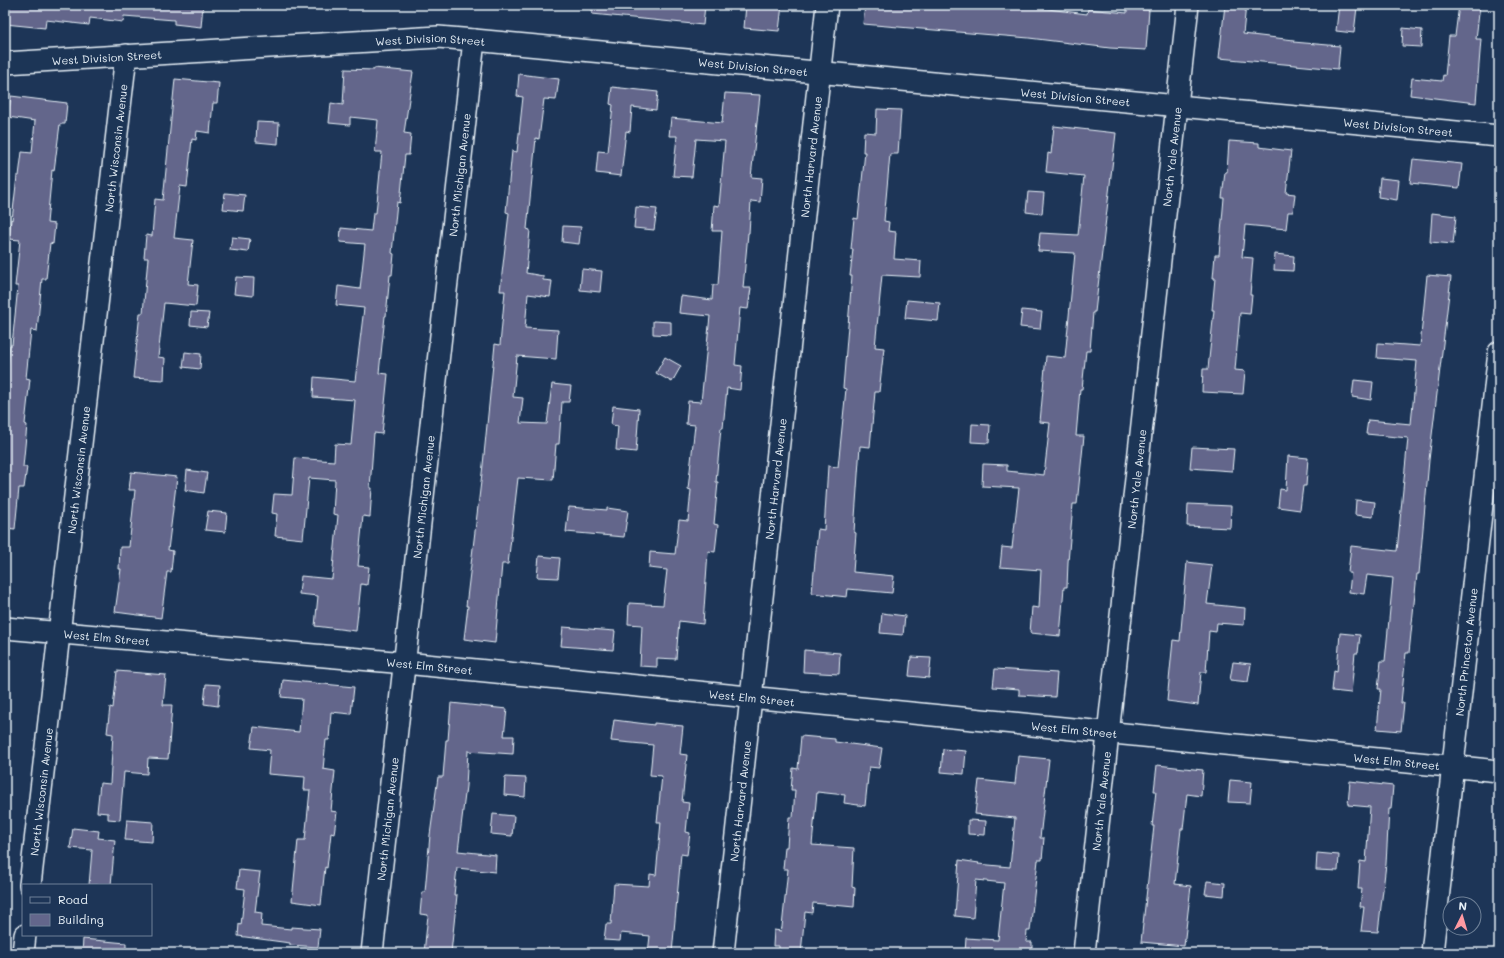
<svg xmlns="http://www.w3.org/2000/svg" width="1504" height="958" font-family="Mali,sans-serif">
<rect width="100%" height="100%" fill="#1d3557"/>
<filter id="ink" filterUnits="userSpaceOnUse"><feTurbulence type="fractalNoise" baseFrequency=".025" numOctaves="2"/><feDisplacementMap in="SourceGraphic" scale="8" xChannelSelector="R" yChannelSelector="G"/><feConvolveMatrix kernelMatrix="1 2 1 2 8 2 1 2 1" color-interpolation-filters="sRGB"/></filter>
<g filter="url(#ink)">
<path fill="#63668b" stroke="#e8f1f8" d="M5 5H203L201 27 174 24V20L124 16 123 22 90 18 89 25 46 20 45 28 5 24Z
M592 5H705L703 25 592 14Z
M746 5H782L779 31 744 28Z
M865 5H1032V7L1087 14 1088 9 1127 13V9L1149 10 1146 50 1110 48 1029 38 863 24Z
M1225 5H1246L1243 34 1294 40 1293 42 1340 46 1338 69 1219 58Z
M1339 5 1357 7 1354 33 1336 31Z
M1459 5H1480L1476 39H1481L1476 103 1410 95 1412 78 1442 81 1443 75 1445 76 1449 36H1455Z
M1403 28 1422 30 1421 47 1402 46Z
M374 68 413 72 404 133 411 134 409 155H405L400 203 397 202 392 253 394 254 392 275H390L386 316H385L379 373 388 374 382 434 374 433 370 488H372L370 517 363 516 358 566 369 567 367 585 361 584 356 631 315 626 318 596 299 594 301 576 332 579 338 515 333 514 335 480 309 478 303 539 275 536 277 514 272 513 274 494 292 495 295 458 334 461 335 444 351 445 355 400 313 397 314 377 355 381 364 308 336 305 338 286 360 289 365 244 340 242 341 228 371 231 373 213H376L382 152H375L378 120 350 117V125L329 123 331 103 343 105 345 69 374 70Z
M519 74 559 79 556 100 544 99 539 139 536 138 527 229 530 230 526 273 543 276V280L552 281 550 297 528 294 525 328 558 330 556 359 517 356 513 397 523 398 520 423 547 424 552 384 571 386 569 402H562L559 444H556L553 480 518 478 508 564H502L495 643 464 639 468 606H466L483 465 495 344 500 345 505 291H500L509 213 506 212 512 151 517 152 523 97 517 96Z
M175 79 219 83 217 103H213L210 133 197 131 196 140 192 139 187 187 180 186 174 238 193 240 188 284 198 285 196 306 164 303 158 357 165 358 164 380 133 378 140 313H143L148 258H144L146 235 152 236 155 199 163 200Z
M612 87 658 92 656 110 632 107 630 132 626 131 621 176 596 173 598 151 608 152 613 105 610 104Z
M725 93 760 95 751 177 762 178 760 202 751 201 749 233H748L743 288H751L748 309 740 308 735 365 742 366 740 390 727 388 723 428H721L716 482H718L714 524 718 525 715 552 708 551 703 624 679 621 676 659 657 658V667L640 666 642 625 628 624 629 603 663 605 667 570 649 568 650 552 675 554 679 520 688 521 691 490 688 489 695 425 686 424 688 401 701 402 710 316 679 313 681 296 712 300 713 285H718L722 231H712L714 205 719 206 725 141 696 139 692 177 673 176 677 136H669L671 118 722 123Z
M11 96 67 103 65 124H60L54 171 52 170 47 223 55 224 53 244 50 243 46 279H42L37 331 31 330 26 378 30 379 25 424 27 425 23 467H27L24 488H19L15 529 5 528V376H6L10 345H12L18 286H15L20 240 9 239 11 219 12 220 17 176H19L22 152 32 153 35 121 8 117Z
M877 109 901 110 898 154H890L884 221 889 222 888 231 896 232 894 259 921 261 920 277 882 275 875 347 884 348 879 392H875L870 447 860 446 854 532 856 533 853 572 894 576 892 593 848 589 847 597 812 593 818 529 824 530 828 466 838 467 846 389 843 388 852 276H850L853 249H851L854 218 858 219 865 152H863L864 132 876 133Z
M257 122 279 123 278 144 256 142Z
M1054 126 1116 133 1095 312H1093L1090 351H1086L1082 389H1080L1076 436H1084L1077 504H1073L1068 562 1067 587H1064L1060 636 1030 633 1032 607 1039 608 1041 570 1000 567 1002 547 1012 548 1019 488 982 486 983 464 1007 465V471L1044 475 1050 423 1040 422 1046 356 1065 358 1075 253 1038 251 1040 233 1078 235 1084 176 1046 172 1048 153 1051 154Z
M1229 141 1259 143V147L1291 151 1286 193 1295 194 1293 212H1288L1286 229 1245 225 1242 257 1253 258 1250 295H1252L1250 314 1240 313 1235 370 1245 371 1243 394 1202 392 1203 369H1208L1214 310H1212L1215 278H1213L1215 255H1219L1224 198H1222L1225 172H1227Z
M1413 159 1462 164 1459 188 1410 183Z
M1380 178 1399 180 1397 200 1378 197Z
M1028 192 1044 193 1042 214 1026 212Z
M225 193 245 195 243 211 223 209Z
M636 207 657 209 654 230 634 228Z
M1432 213 1456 216 1453 244 1430 242Z
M563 226 581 227 579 244 562 242Z
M232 237 250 239 248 252 230 250Z
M1275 254 1294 256 1293 271 1274 270Z
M582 269 602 271 600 292 580 290Z
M1427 275 1451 277 1429 460 1419 574H1417L1409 653H1406L1401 703H1404L1401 731 1377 729 1381 689H1378L1381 661H1385L1393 578 1367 575 1364 594 1349 592 1351 573H1348L1351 546 1397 551 1408 438 1366 434 1368 420 1411 424 1417 361 1377 358 1378 343 1420 346Z
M236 277 254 278 253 296 234 294Z
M907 300 940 303 938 321 905 318Z
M1022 310 1042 312 1040 329 1020 327Z
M191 312 209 313 207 327 190 325Z
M653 321 671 322V335L653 334Z
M185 352 201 354 200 369 183 367Z
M665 357 681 366 672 382 656 373Z
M1354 380 1373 382 1371 400 1352 397Z
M613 406 639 409 636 452 616 450 618 426 611 425Z
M972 424 990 425 989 443 971 442Z
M1192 447 1234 449 1232 471 1190 468Z
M1288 456 1308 458 1306 486H1303L1300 510 1278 507 1280 489 1286 490Z
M187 470 207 473 204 493 185 490Z
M131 472 177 477 168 550 173 551 171 572H167L161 618 115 612 121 569H119L120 547H129L135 490H129Z
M1356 500 1375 502 1373 517 1355 515Z
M1188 504 1231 506 1230 528 1187 526Z
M569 507 607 510V508L628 511 624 537 566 532Z
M208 511 227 513 225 532 205 530Z
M539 556 560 558 558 578 537 577Z
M1187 562 1212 565 1207 604 1245 608 1244 625 1217 623 1216 632 1209 631 1206 672H1201L1198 705 1167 701 1173 640 1180 641Z
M882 613 905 616 903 635 880 633Z
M563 627 615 631 613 650 561 646Z
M1340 633 1360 635 1358 653H1355L1351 693 1332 691 1334 671 1337 672Z
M804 650 840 653 839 674 803 672Z
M911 657 931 658 929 678 909 676Z
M1233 662 1251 664 1248 682 1230 680Z
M995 669 1057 673 1055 697 1019 695V689L993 687Z
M117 671 166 675 163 705H172L168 759 148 758 147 774 124 772 120 820 108 819V813L97 812 100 783 110 784 113 734 107 733 110 707 113 708Z
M283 680 354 687 351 714 331 712 329 740H326L323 769 335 771 331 811 337 812 334 834 331 833 327 868 325 867 321 905 292 901 298 840H305L310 790H304L305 777 268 774 270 750 251 748 254 727 299 732 302 699 281 697Z
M206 684 220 685 218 706 204 704Z
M451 703 507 709 504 736H514L513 754 468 751 466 786 458 851 496 855 495 872 457 868 454 895H457L451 953H424L428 915 420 914 422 892H425L430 835 438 777H443L446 740H448Z
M614 720 654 725V723L683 726 680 754 687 755 682 802 689 803 686 832 690 833 687 855 681 854 672 953H648L650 936 621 933 620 941 604 940 606 924H611L614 884 649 886 650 874 656 875 661 822H657L662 776 650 775 653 745 611 741Z
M801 736 835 739V742L882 748 879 768 869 767 865 806 844 803 845 795 817 792 812 845 854 848 852 887 855 888 854 907 813 903 812 913 805 912 801 953H796L779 951V946H773L774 930 781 931 782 927 788 869H783L785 847H787L789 817H793L795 790H791L793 768 798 769Z
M943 749 966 751 964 774 941 772Z
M1018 756 1049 759 1040 838H1044L1042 860H1038L1030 931H1027L1026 942H1032V953H965L966 938 998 940 1004 883 976 880 973 918 955 916 959 860 979 863 978 864 1010 867 1015 818 975 814 979 780 1015 784Z
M1157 765 1203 770 1201 796 1187 794 1183 829H1181L1175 884 1191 886 1184 946 1141 942 1154 826H1152L1156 791H1154Z
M505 777 526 778 525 797 504 795Z
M1230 780 1252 782 1250 803 1228 802Z
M1350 781 1393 786 1391 809H1389L1386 864 1378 932 1361 931 1364 907H1360L1362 889H1358L1360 861 1366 862 1370 807 1348 805Z
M493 814 514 816 512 836 491 834Z
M127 820 153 822 152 842 125 840Z
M968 820 986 821 985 835 968 834Z
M73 828 99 831 98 838 115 840 111 885H89L92 850 70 848Z
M1317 853 1339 855 1338 871 1316 870Z
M239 870 260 872 255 912 262 913 261 926 291 929V927L320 929 318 947 290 945V943L238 936 239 924 241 925 245 889 237 888Z
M1207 881 1225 883 1224 896 1205 894Z
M83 939 126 943V953H82Z"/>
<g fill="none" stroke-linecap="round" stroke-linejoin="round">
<g stroke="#e8f1f8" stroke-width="24">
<g id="minor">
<path id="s1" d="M5 63 438 37 474 40 1499 136"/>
<path id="s2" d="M5 628 405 663 1499 771"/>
<path id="s3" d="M30 885 126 55"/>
<path d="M23 953 25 935"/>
<path id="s4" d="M372 953 474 40"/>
<path id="s5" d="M723 953 827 5"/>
<path id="s6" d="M1084 953 1188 5"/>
<path id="s7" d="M1432 953 1499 352"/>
</g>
</g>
<use href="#minor" stroke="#1d3557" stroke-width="21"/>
</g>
</g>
<g text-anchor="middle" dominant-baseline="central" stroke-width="3.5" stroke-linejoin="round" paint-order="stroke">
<g font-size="11" fill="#e8f1f8" stroke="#1d3557">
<text stroke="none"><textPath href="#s1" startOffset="426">West Division Street</textPath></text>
<text stroke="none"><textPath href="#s1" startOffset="102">West Division Street</textPath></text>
<text stroke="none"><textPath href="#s1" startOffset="750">West Division Street</textPath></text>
<text stroke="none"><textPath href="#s1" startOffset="1074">West Division Street</textPath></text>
<text stroke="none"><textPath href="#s1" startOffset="1398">West Division Street</textPath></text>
<text stroke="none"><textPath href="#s3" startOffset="742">North Wisconsin Avenue</textPath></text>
<text stroke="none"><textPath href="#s5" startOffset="801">North Harvard Avenue</textPath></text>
<text stroke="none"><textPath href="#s6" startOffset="801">North Yale Avenue</textPath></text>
<text stroke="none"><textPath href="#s4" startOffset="783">North Michigan Avenue</textPath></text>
<text stroke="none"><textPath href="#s3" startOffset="418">North Wisconsin Avenue</textPath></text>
<text stroke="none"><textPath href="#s5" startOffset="477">North Harvard Avenue</textPath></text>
<text stroke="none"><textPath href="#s6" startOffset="477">North Yale Avenue</textPath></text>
<text stroke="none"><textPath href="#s4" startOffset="459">North Michigan Avenue</textPath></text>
<text stroke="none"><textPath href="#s2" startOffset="102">West Elm Street</textPath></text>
<text stroke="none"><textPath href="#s7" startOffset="303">North Princeton Avenue</textPath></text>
<text stroke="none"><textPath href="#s2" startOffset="426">West Elm Street</textPath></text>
<text stroke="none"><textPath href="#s2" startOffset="750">West Elm Street</textPath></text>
<text stroke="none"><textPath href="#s2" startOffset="1074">West Elm Street</textPath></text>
<text stroke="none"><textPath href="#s2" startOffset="1398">West Elm Street</textPath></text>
<text stroke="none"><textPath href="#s3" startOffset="94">North Wisconsin Avenue</textPath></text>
<text stroke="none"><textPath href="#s5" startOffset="153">North Harvard Avenue</textPath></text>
<text stroke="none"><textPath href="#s6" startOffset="153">North Yale Avenue</textPath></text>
<text stroke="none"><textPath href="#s4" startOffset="135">North Michigan Avenue</textPath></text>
</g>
</g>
<rect width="1504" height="958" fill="none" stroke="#1d3557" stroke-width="20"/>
<rect x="10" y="10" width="1484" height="938" fill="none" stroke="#e8f1f8" stroke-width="1.5" filter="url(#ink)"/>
<rect x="22" y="884" width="130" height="52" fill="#1d3557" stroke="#6e8097"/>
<rect x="30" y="897" width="20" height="6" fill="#1d3557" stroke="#6e8097"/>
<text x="58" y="904" font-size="12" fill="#e8f1f8">Road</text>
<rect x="30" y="914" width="20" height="12" fill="#63668b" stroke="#6e8097"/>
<text x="58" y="924" font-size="12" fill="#e8f1f8">Building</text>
<g transform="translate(1462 916) rotate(5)"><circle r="19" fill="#1d3557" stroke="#6e8097"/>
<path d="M0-3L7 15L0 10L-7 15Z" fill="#ff9aa2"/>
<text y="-6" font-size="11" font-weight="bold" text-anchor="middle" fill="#e8f1f8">N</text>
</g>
</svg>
